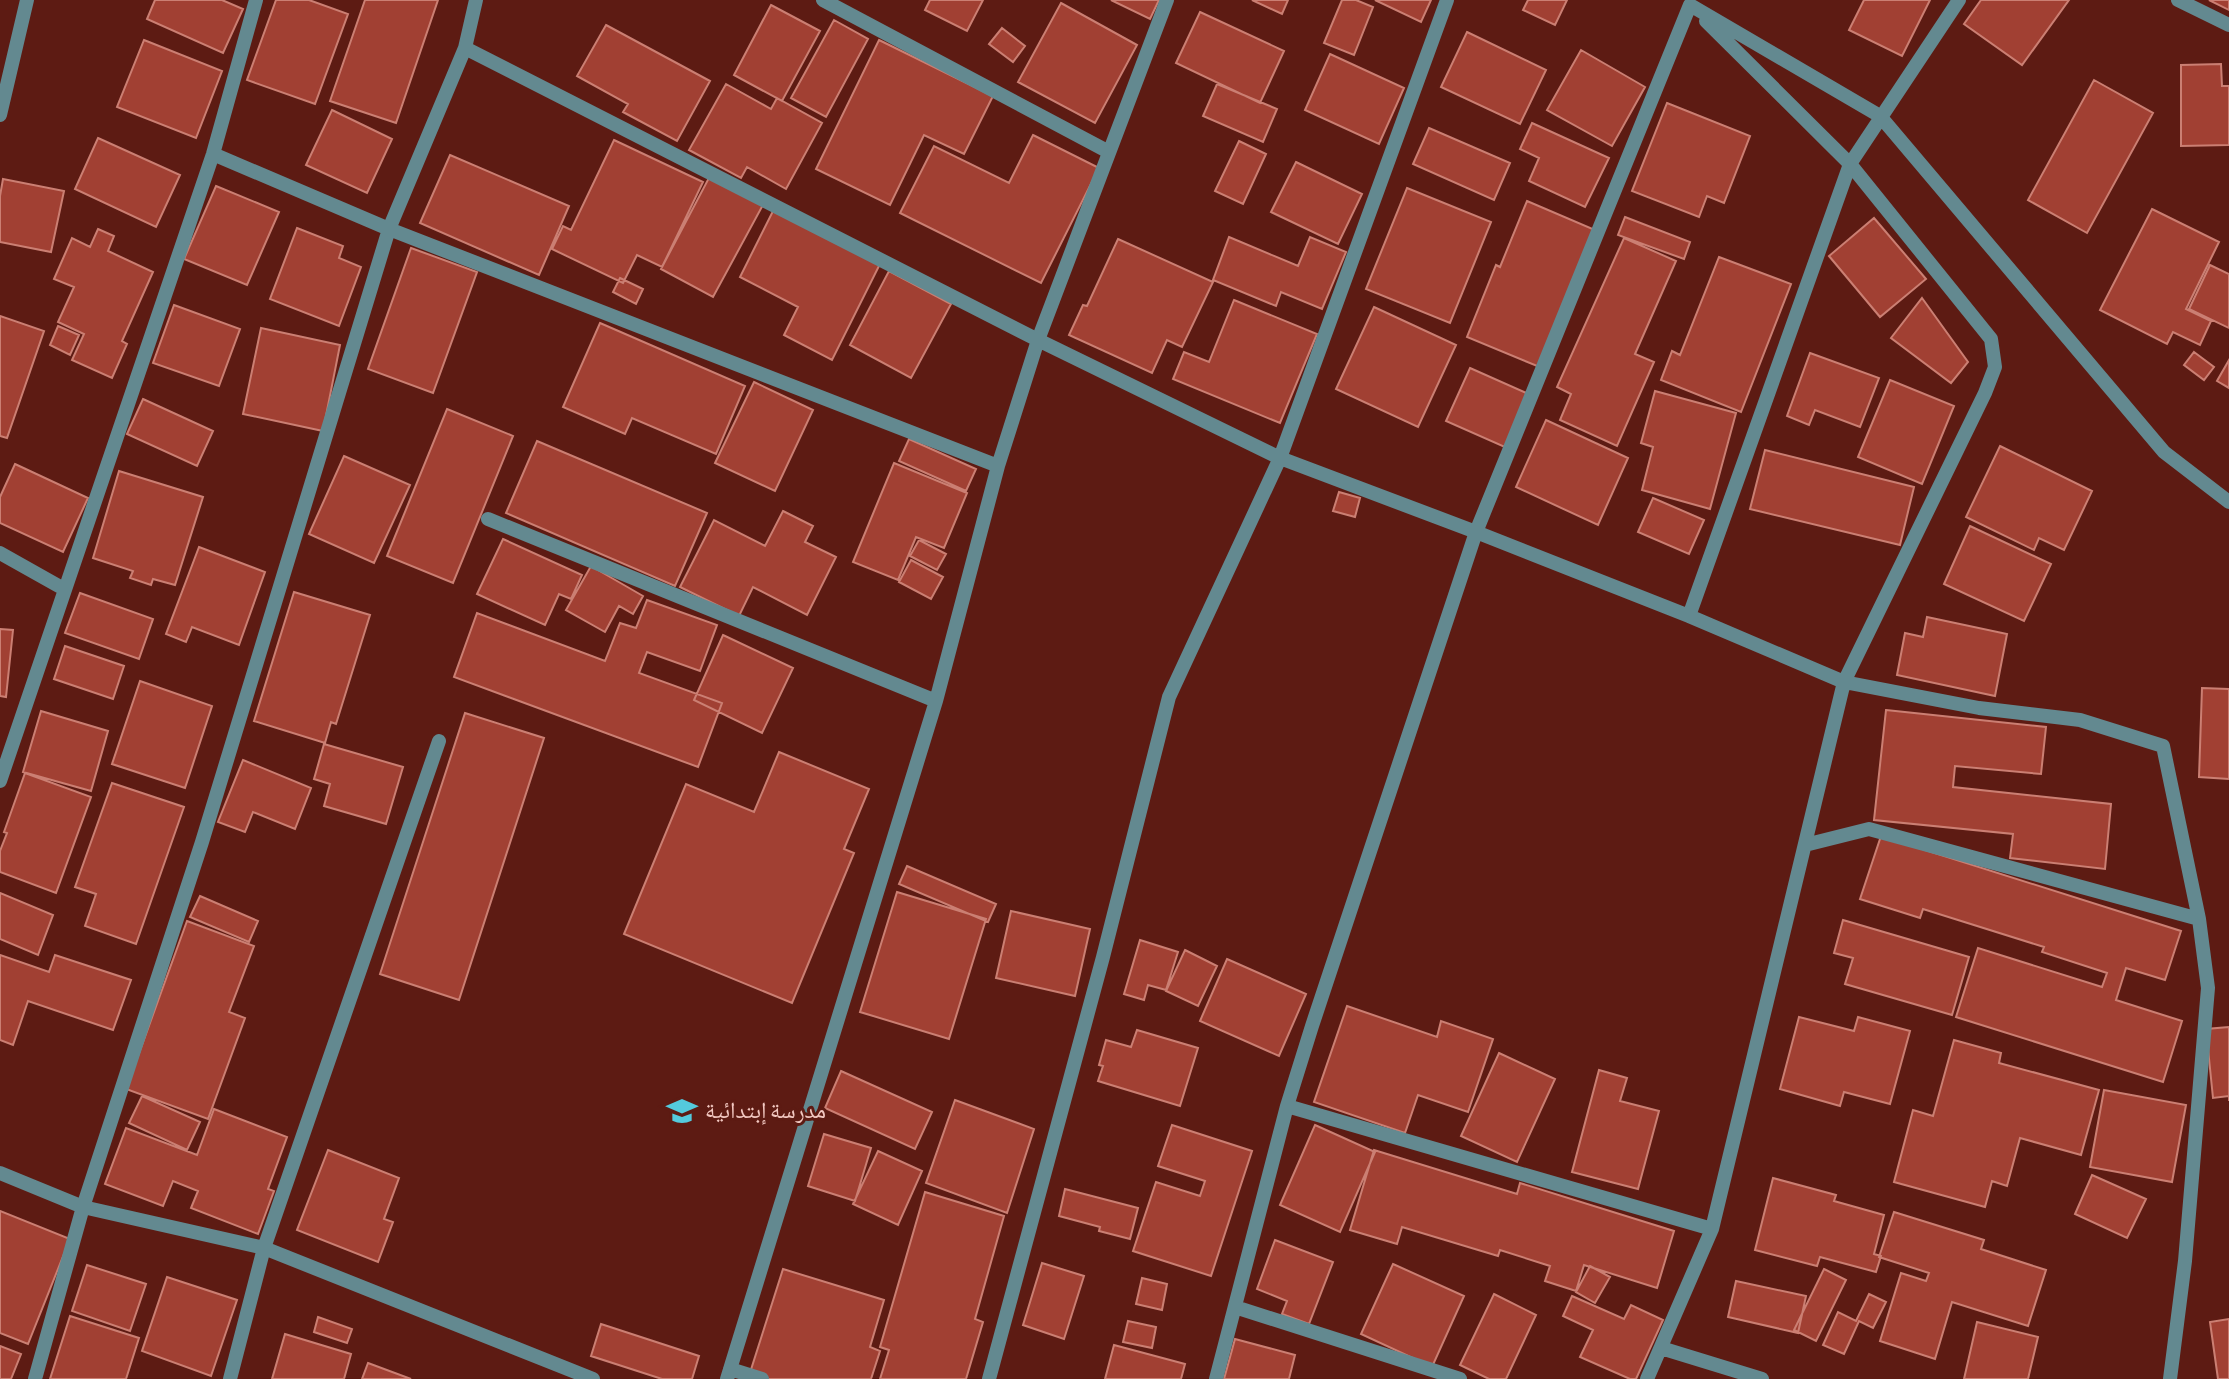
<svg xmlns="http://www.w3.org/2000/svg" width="2229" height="1379" font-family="'Sofia Sans Condensed','Noto Naskh Arabic',sans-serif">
<rect width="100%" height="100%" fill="#5d1b13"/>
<path fill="#a14033" stroke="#cb7f73" stroke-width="2" d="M155 0H222L243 9 223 53 147 19Z
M276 0H309L348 14 315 104 247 80Z
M365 0H438L396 123 330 101Z
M930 0H983L967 31 925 10Z
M1111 0H1159L1150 19Z
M1252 0H1288L1282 14Z
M1342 0H1356L1373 7 1354 55 1324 43Z
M1375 0H1431L1421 22Z
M1528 0H1567L1555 25 1523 10Z
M1864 0H1930L1902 56 1849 30Z
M1981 0H2069L2022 65 1964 24Z
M2209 0H2229V10Z
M1061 3 1137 45 1095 123 1018 82Z
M771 5 820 31 782 101 734 75Z
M1200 12 1284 51 1260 103 1176 63Z
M834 20 868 39 826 117 791 98Z
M606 25 710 81 677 141 623 112 628 104 577 76Z
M1002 28 1025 46 1013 62 989 44Z
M1467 32 1546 70 1520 124 1441 87Z
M144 40 222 71 196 138 117 107Z
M879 40 993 96 964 154 924 135 890 205 816 169Z
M1581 50 1645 87 1612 146 1547 110Z
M1330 54 1404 88 1379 144 1305 110Z
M2221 64 2222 86H2229V145L2181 146V65Z
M2094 80 2153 113 2087 233 2028 200Z
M726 84 771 109 777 98 822 123 786 189 747 167 741 178 689 150Z
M1217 84 1277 109 1263 142 1203 116Z
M1667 103 1750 136 1724 203 1707 196 1699 217 1632 191Z
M332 110 392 139 367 193 306 165Z
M1532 123 1609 158 1585 207 1529 181 1539 158 1520 149Z
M1429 128 1510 163 1494 200 1413 164Z
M1033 135 1099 168 1041 283 900 213 934 146 1009 183Z
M98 138 180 175 156 227 75 189Z
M614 140 703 182 662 267 637 255 623 283 552 249 563 226 571 230Z
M1239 141 1266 154 1243 204 1215 191Z
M450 155 569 206 539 275 420 223Z
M1296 162 1362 194 1338 244 1271 212Z
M711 174 764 203 713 297 661 269Z
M3 179 64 191 51 252 0 242V196Z
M216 186 279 212 247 285 184 259Z
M1407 188 1491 222 1450 323 1366 289Z
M1527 201 1595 230 1542 368 1467 337 1496 265 1500 267Z
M774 209 881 262 832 360 784 335 798 307 740 277Z
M2152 209 2219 242 2186 309 2211 321 2200 345 2173 332 2167 344 2100 310Z
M1625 217 1690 242 1684 259 1618 235Z
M1874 218 1926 279 1880 317 1829 256Z
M297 228 343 246 339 258 361 267 339 326 270 299Z
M98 229 114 236 108 251 153 272 122 341 127 344 112 378 72 360 84 334 58 322 74 287 54 279 72 238 90 247Z
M1229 237 1298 266 1310 237 1346 252 1322 309 1281 292 1276 306 1213 280Z
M1624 238 1676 261 1635 354 1654 362 1617 446 1560 420 1571 394 1557 387Z
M1118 239 1213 282 1182 347 1167 340 1152 373 1069 335 1083 305 1087 306Z
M411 248 477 272 433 393 368 369Z
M1719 257 1791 284 1741 412 1661 380 1672 351 1680 355Z
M2210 265 2229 274V328L2189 309Z
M889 271 951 304 911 378 850 345Z
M620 278 643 289 636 304 613 292Z
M1922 298 1968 362 1951 383 1891 338Z
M1234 300 1317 334 1280 423 1173 379 1184 352 1209 362Z
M174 305 240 329 219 386 153 363Z
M1374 307 1456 345 1418 427 1336 389Z
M0 316 44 331 7 438 0 436Z
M600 323 745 386 716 454 632 418 625 434 563 407Z
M58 326 79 335 70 355 50 345Z
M261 328 340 345 323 431 243 414Z
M2194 352 2214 367 2204 380 2184 365Z
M1810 353 1879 378 1860 427 1815 410 1809 425 1787 416Z
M2229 360V388L2217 381Z
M1470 368 1531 395 1507 448 1446 421Z
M1890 380 1954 406 1922 484 1858 457Z
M754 382 813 410 775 491 715 463Z
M1655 391 1736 413 1710 509 1642 490 1653 447 1641 443Z
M143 399 213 431 197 466 127 434Z
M447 409 513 436 453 583 387 556Z
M1546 420 1628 458 1598 525 1516 487Z
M909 439 976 469 966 491 899 461Z
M537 441 707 513 675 586 506 513Z
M2000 446 2092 491 2064 550 2039 538 2034 550 1966 517Z
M1765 450 1914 487 1900 545 1750 509Z
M344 456 410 485 374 563 309 534Z
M894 463 967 493 944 548 916 537 898 580 853 562Z
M15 464 88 498 63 552 0 523V497Z
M119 471 203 497 175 585 153 579 151 585 130 578 133 571 93 558Z
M1339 492 1360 498 1355 517 1333 511Z
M1653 498 1704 520 1689 554 1638 532Z
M783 511 813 526 805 542 836 557 807 615 753 587 739 616 680 587 714 520 765 546Z
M1970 526 2051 564 2024 621 1944 584Z
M503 539 582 575 571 599 559 594 545 625 477 594Z
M919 540 946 554 937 570 910 556Z
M199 547 265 572 239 645 192 627 186 642 166 634Z
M911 560 943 577 931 599 899 582Z
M591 566 643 596 633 614 619 606 605 632 566 610Z
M294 592 370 615 336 724 331 722 325 743 254 721Z
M80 593 153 619 139 659 65 633Z
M647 600 717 625 700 671 647 652 639 673 722 703 698 767 454 677 477 613 605 661 620 623 636 628Z
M1927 617 2007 634 1995 696 1897 675 1905 633 1923 637Z
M0 629 13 630 6 697 0 696Z
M723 635 793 668 762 733 694 700Z
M65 646 124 666 113 699 54 679Z
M140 681 212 706 185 788 112 764Z
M2202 688 2229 689V779L2199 777Z
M1886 710 2046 727 2041 774 1955 766 1953 787 2111 804 2105 869 2010 858 2013 834 1874 820Z
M41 711 108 731 91 791 23 772Z
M465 713 544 738 459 1000 380 974Z
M324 744 403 767 386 824 324 806 330 784 314 779Z
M779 752 869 789 844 849 854 853 792 1003 624 934 686 784 754 812Z
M243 760 311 788 295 829 253 812 245 832 218 822Z
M25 773 91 797 56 893 0 872V851L7 833 4 832Z
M112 783 184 807 136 944 85 926 96 894 75 887Z
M1881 836 2181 931 2165 980 2126 968 2116 1000 2182 1021 2163 1082 1956 1017 1978 948 2102 987 2107 973 2042 952 2044 947 1923 909 1920 918 1860 899Z
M907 866 996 904 988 922 899 884Z
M897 892 986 919 949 1039 860 1012Z
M0 893 53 915 38 955 0 939Z
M200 896 258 921 249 942 190 917Z
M1011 911 1090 929 1075 996 996 978Z
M1843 920 1969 957 1952 1015 1845 984 1853 958 1834 953Z
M187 921 254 946 229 1012 245 1018 208 1119 126 1089Z
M1140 940 1178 952 1166 990 1148 985 1144 1000 1124 994Z
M1185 950 1217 966 1198 1006 1166 991Z
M0 955 49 972 55 955 131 980 113 1030 28 1001 13 1045 0 1040Z
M1227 959 1306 994 1279 1056 1200 1021Z
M1347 1006 1437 1037 1441 1021 1493 1039 1468 1112 1418 1095 1405 1133 1314 1102Z
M1799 1017 1854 1031 1858 1017 1910 1031 1890 1104 1844 1092 1840 1106 1780 1089Z
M2229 1027V1101V1096L2213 1098 2206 1029Z
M1137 1030 1198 1048 1180 1106 1098 1081 1103 1066 1099 1065 1106 1040 1131 1047Z
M1954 1040 2001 1053 1999 1063 2099 1090 2081 1155 2020 1138 2007 1186 1992 1181 1985 1207 1894 1182 1913 1110 1933 1116Z
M1499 1053 1555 1079 1517 1162 1461 1136Z
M1599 1070 1627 1078 1620 1101 1659 1111 1638 1189 1572 1172Z
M841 1071 932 1112 915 1149 825 1108Z
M2104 1090 2186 1105 2172 1182 2090 1167Z
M142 1096 200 1122 187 1150 129 1123Z
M955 1100 1034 1129 1007 1213 926 1183Z
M214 1109 287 1137 268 1189 274 1191 258 1234 191 1208 198 1191 173 1181 163 1206 105 1184 126 1128 197 1155Z
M1172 1125 1252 1151 1211 1276 1133 1251 1156 1182 1200 1196 1205 1181 1158 1166Z
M1315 1125 1375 1152 1340 1232 1280 1205Z
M824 1134 871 1148 855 1201 808 1186Z
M328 1150 399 1178 384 1219 393 1222 378 1262 297 1230Z
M1374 1150 1517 1194 1520 1183 1674 1231 1657 1288 1584 1265 1576 1291 1545 1281 1550 1266 1500 1250 1498 1256 1402 1227 1397 1244 1350 1230Z
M878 1151 922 1171 898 1225 853 1204Z
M2092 1175 2146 1199 2127 1238 2075 1214Z
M1773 1178 1836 1195 1834 1201 1884 1215 1874 1254 1881 1256 1876 1272 1820 1257 1817 1266 1755 1250Z
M1065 1189 1138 1208 1130 1239 1099 1231 1100 1227 1059 1216Z
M925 1192 1004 1216 975 1319 983 1322 966 1379H880L889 1350 880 1347Z
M0 1211 70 1239 28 1344 0 1333Z
M1894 1212 1984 1240 1981 1249 2046 1270 2028 1326 1952 1302 1935 1359 1880 1341 1901 1273 1926 1281 1929 1273 1879 1257Z
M1275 1240 1333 1262 1309 1324 1282 1314 1287 1301 1257 1289Z
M1042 1263 1084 1276 1064 1339 1023 1325Z
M1393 1264 1464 1296 1432 1367 1361 1334Z
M87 1265 146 1284 130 1331 72 1311Z
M1590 1266 1610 1277 1595 1303 1576 1292Z
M783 1269 884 1300 870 1347 880 1351 871 1379H748Z
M1824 1269 1846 1280 1816 1341 1794 1330Z
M167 1277 237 1300 211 1376 142 1351Z
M1142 1278 1167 1284 1162 1310 1136 1304Z
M1736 1281 1806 1296 1798 1333 1728 1317Z
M1494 1294 1536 1315 1506 1379H1489L1460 1365Z
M1869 1294 1886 1302 1873 1328 1859 1321 1844 1354 1823 1345 1838 1312 1856 1321Z
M1572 1296 1624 1319 1631 1305 1663 1320 1636 1379H1630L1580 1357 1593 1330 1563 1316Z
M70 1316 139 1338 126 1379H50Z
M318 1317 352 1329 347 1343 314 1332Z
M2229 1319V1379H2218L2210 1322Z
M1128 1321 1156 1327 1152 1348 1123 1342Z
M1977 1322 2038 1337 2028 1379H1964Z
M601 1324 699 1356 692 1379H662L591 1356Z
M285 1334 351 1354 344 1379H272Z
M1235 1339 1295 1355 1289 1379H1224Z
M1114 1345 1185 1364 1181 1379H1105Z
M0 1346 21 1354 11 1379H0Z
M368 1363 411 1379H362Z"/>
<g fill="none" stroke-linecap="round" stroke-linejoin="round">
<path stroke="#638990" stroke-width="14" d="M823 0 1109 152
M2178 0 2229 25
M465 48 1038 340 1280 458 1476 532 1689 616 1850 164 1959 0
M0 115 27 0
M213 154 389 229 998 466
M488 519 936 701
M0 553 64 589
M1689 616 1844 682 1979 708 2080 720 2163 746 2199 919 2208 988 2185 1261 2170 1379
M0 781 213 154 256 0
M1805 845 1869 829 2199 919
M1287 1106 1712 1229
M0 1173 83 1207 264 1248 593 1379
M1235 1307 1460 1379
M1661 1348 1762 1379
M730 1369 762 1379
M35 1379 83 1207 202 842 389 229 465 48 476 0
M230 1379 264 1248 439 741
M727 1379 936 701 998 466 1038 340 1167 0
M989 1379 1103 957 1169 697 1280 458 1447 0
M1216 1379 1287 1106 1312 1026 1476 532 1690 5 1880 116 2164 452 2229 502
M1647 1379 1712 1229 1844 682 1985 393 1995 367 1991 339 1850 164 1706 21"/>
</g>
<defs>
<g id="school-bare" transform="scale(2.415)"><path d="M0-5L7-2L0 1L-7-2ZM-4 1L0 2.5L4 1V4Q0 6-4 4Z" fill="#54cadd" stroke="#5d1b13" stroke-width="2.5" paint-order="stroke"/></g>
</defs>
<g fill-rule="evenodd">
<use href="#school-bare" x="682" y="1111"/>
</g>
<g text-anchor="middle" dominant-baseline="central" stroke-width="6" stroke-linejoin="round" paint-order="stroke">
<g font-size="23" fill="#f2c8c1" stroke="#5d1b13" text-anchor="start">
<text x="705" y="1111">مدرسة إبتدائية</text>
</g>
</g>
</svg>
